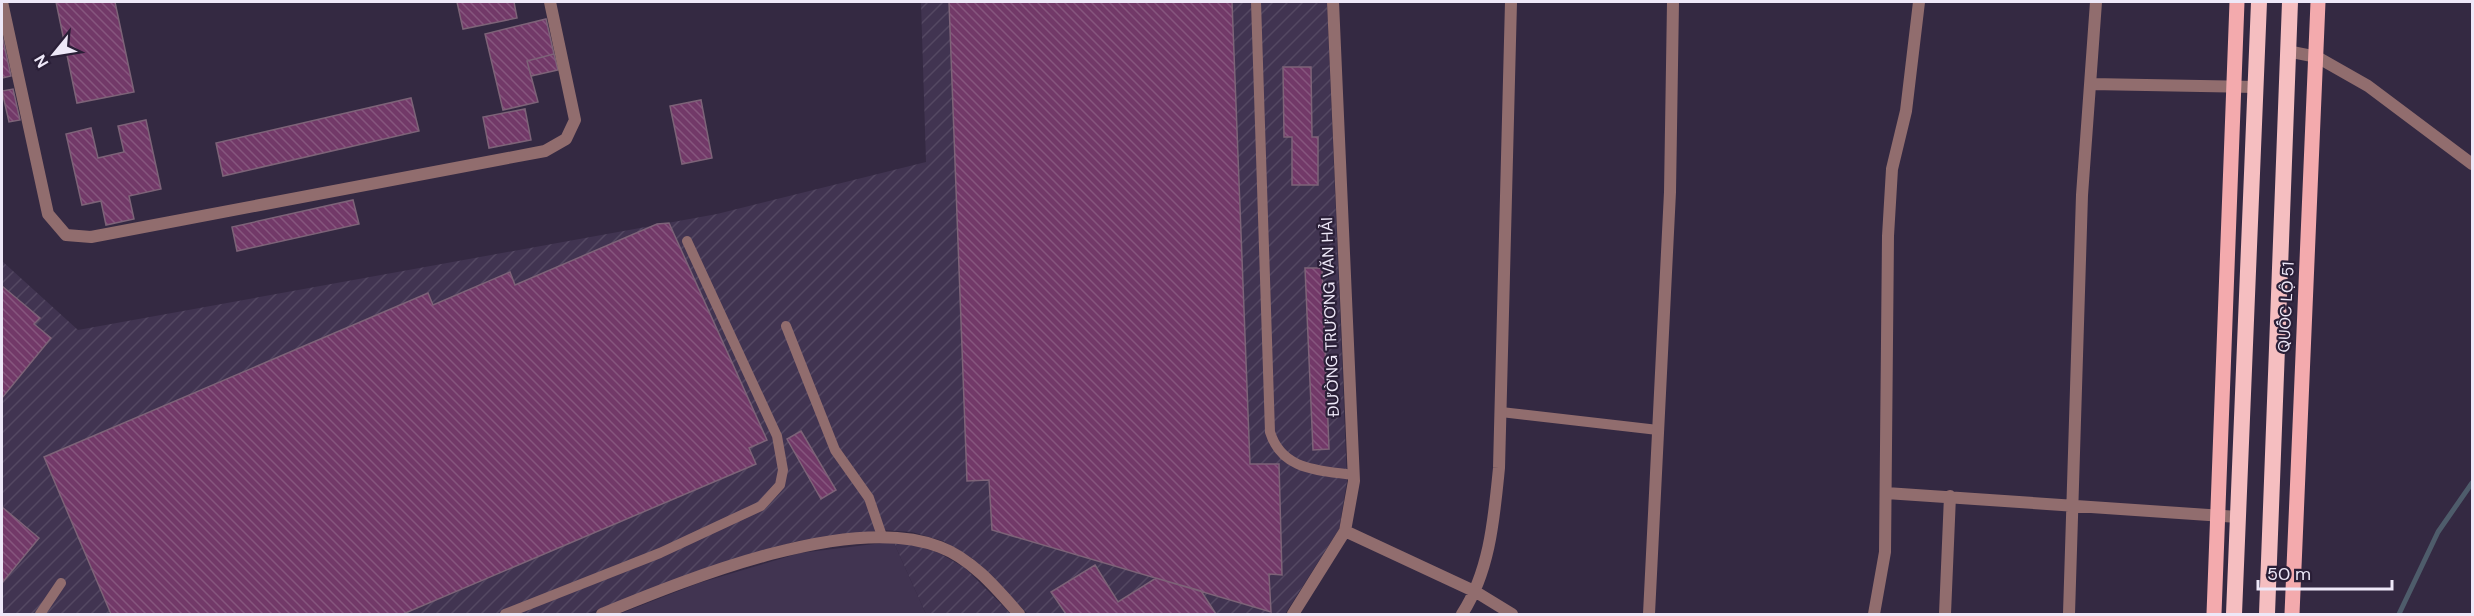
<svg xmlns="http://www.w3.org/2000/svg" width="2474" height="616" font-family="'DM Sans',sans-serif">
<defs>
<pattern id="industrial-furrows" width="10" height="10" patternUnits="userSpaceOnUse" patternTransform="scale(1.5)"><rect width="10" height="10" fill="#413451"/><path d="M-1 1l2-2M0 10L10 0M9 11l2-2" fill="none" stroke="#544862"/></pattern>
<pattern id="building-back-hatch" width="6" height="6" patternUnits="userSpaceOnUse" patternTransform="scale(1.5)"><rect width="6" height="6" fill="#723968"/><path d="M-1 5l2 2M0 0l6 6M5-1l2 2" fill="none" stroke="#86567e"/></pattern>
</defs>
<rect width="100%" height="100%" fill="#342942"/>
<path fill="#413451" d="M882 543H894L926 614H619L699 583 800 553Z"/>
<path fill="url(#industrial-furrows)" d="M921 2H1327L1347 481 1339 529 1285 614H1028L972 558 943 541 912 532 884 530 797 541 695 572 586 614H2V261L78 330 717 214 926 162Z
M894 543 911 544 939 553 965 568 1011 614H926Z"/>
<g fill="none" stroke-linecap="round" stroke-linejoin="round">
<path stroke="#4e5c6b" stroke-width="5" d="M2399 614 2438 532 2472 483"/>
</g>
<path fill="url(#building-back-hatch)" stroke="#7d6378" stroke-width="1.5" d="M56 2H115L134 92 77 103Z
M457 2H514L517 18 463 29Z
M949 2H1232L1250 464H1279L1282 575 1269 574 1271 612 992 530 989 480 967 481Z
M546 19 554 54 527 61 538 102 503 110 485 34Z
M2 35 11 76 2 78Z
M554 54 558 70 531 76 527 61Z
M1283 67H1311L1312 137H1318V185H1292V137H1284Z
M13 89 20 120 9 122 2 91Z
M411 98 419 131 223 176 216 143Z
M701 100 712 158 682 164 670 106Z
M525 109 531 140 489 148 483 117Z
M146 120 161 189 129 196 134 219 106 225 101 201 82 205 66 134 91 128 98 158 124 152 118 126Z
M353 200 359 224 237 251 232 227Z
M669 223 767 440 749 448 756 464 403 614H111L44 457 428 293 433 305 510 272 515 285 657 224Z
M1305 268H1322L1329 449 1313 450Z
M2 286 40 318 34 324 51 338 2 398Z
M801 431 836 490 821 499 787 439Z
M2 507 39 538 2 583Z
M1095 565 1118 602 1156 578 1201 591 1216 614H1066L1051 592Z"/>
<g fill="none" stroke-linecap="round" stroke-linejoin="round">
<path stroke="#916d6e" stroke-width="10" d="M1256 2 1270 432C1282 471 1319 470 1353 475
M786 326 835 450 869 498 882 536
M1501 412 1658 430
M40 614 61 583
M505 614 660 553 761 506 780 485 783 470 777 436 687 241"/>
<path stroke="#916d6e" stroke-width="12" d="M2 2 48 214 66 235 91 237 545 151 566 139 575 120 550 2
M2287 51 2317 57 2368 86 2472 164
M2091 84 2256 87
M1886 493 2238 517
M1345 531 1476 592 1512 614
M602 614C688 579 851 512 940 547 972 559 997 589 1019 614
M1293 614 1345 531 1354 481 1333 2
M1462 614C1490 571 1494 518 1499 468L1511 2
M1649 614 1670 192 1673 2
M1874 614 1885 552 1888 236 1892 169 1906 111 1919 2
M1945 614 1950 496
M2069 614 2082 195 2096 2"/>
<path stroke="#f3aaad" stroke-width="15" d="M2214 614 2237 2
M2292 614 2318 2"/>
<path stroke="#f5bec0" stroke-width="16" d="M2234 614 2259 2
M2267 614 2290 2"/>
</g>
<g text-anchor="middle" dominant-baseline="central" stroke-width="4.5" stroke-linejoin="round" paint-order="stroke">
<g font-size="16" fill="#eee8f8" stroke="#2a1f37">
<text transform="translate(2286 307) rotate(-87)">QUỐC LỘ 51</text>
<text transform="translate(1330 317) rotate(-92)">ĐƯỜNG TRƯƠNG VĂN HẢI</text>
</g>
</g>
<rect width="2474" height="616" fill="none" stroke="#eee8f8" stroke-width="6"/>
<g transform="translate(54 54) rotate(240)" stroke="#2a1f37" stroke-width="4.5" paint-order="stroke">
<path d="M0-4.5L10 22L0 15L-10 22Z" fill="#eee8f8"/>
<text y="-9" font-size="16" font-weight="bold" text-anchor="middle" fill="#eee8f8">N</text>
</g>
<path d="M2258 580v9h134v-9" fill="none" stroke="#eee8f8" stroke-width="3"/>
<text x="2267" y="580" font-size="18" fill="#eee8f8" stroke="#2a1f37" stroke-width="4.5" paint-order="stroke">50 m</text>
</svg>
